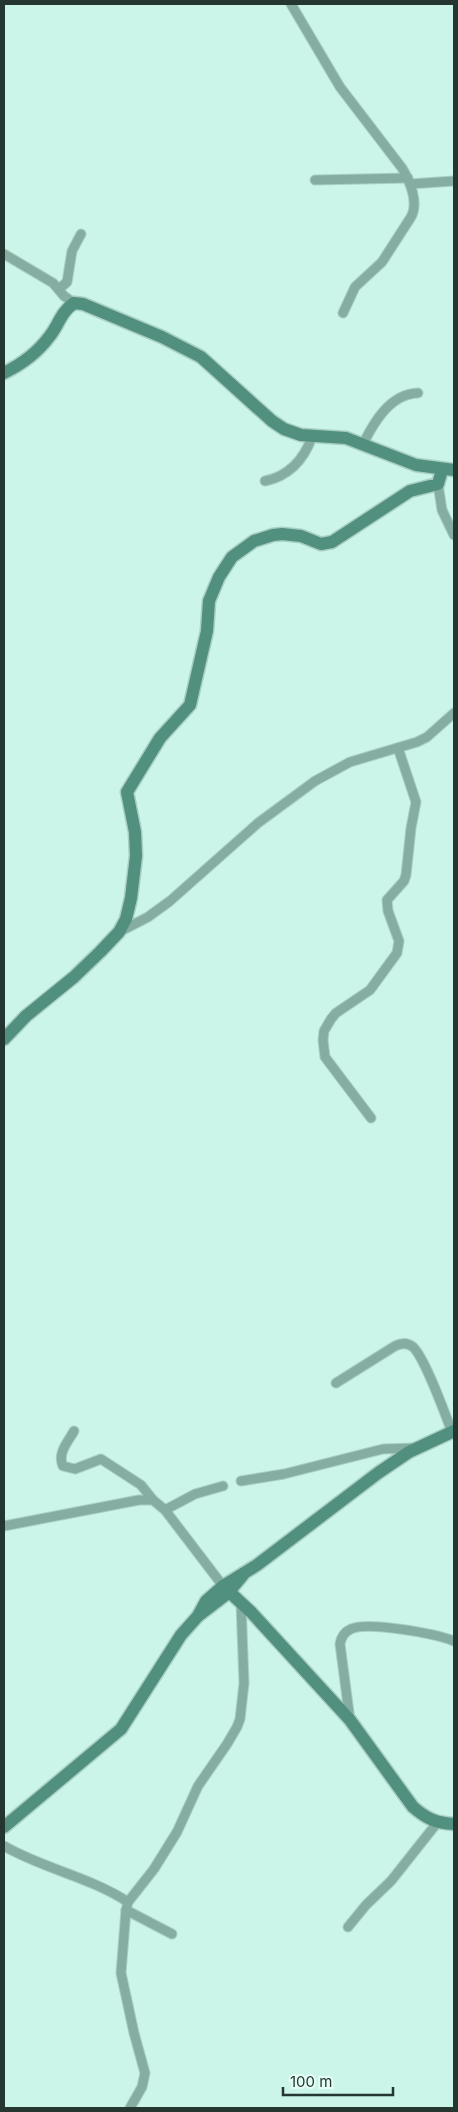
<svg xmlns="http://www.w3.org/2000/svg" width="458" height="2112" font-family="Inter,sans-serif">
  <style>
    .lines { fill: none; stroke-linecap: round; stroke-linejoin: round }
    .street-casing { stroke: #a9cfc3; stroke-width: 11 }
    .secondary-casing { stroke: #a9cfc3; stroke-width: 15 }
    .street { stroke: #86ada2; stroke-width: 9 }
    .secondary { stroke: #518f7f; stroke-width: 12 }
  </style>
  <rect width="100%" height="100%" fill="#caf5e8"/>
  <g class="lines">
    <defs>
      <g id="street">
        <path d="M291,4L340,87L402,168C410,181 419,203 411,217L382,262L355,287L343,313"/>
        <polyline points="315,180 408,178"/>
        <polyline points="410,184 454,181"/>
        <polyline points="4,254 53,283 64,296 74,303"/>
        <polyline points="59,289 67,282 72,251 81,234"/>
        <path d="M363,444C374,422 390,394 418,393"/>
        <path d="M265,481C289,476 304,459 312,437"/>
        <polyline points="438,484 442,510 454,535"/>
        <polyline points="119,932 148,917 170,901 258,823 315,781 350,762 417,742 427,737 454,713"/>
        <polyline points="371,1118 325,1057 323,1040 324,1031 331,1019 336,1013 370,990 397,953 399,941 388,911 387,900 404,881 406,875 411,828 416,802 398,748"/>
        <path d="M336,1383L395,1346C401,1343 407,1342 413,1347C425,1358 445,1414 452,1432"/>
        <path d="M74,1431C68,1442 57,1453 63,1466L75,1469L101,1459L141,1485L153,1500"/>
        <polyline points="241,1481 284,1474 383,1449 415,1448"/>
        <polyline points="165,1510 195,1494 223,1486"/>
        <polyline points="4,1526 139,1500 153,1500 165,1510 223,1586"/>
        <path d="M350,1720L340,1644C341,1638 344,1632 351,1629C368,1621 436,1634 454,1641"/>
        <path d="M4,1846C44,1869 90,1877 128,1902"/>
        <polyline points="126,1910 172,1934"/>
        <polyline points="348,1927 366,1905 391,1881 437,1823"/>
        <polyline points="130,2108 142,2087 145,2073 134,2033 121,1973 126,1910 128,1902 154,1869 177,1832 198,1786 227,1744 237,1727 240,1719 244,1683 241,1603"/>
      </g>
      <g id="secondary">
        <path d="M4,373C20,365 38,352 49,337C59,325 60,313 74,303L83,304L162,337L201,357L272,421L284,429L301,435L346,438L416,465L454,470"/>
        <polyline points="4,1039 26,1016 74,977 100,952 119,932 126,919 131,898 136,856 135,832 127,792 160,738 190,705 207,631 209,601 219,577 232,557 254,541 273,535 282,534 301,536 321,544 332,542 410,491 438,484 442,470"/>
        <path d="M223,1586L251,1612L350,1720L413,1807C427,1819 436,1823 454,1824"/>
        <polyline points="199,1614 206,1601 223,1586 257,1565 378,1473 409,1452 454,1431"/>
        <polyline points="4,1827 121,1729 181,1635 198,1616 228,1593 243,1575"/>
      </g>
    </defs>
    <!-- street casing -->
    <use href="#street" class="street-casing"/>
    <!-- secondary casing -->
    <use href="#secondary" class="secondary-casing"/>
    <!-- street -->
    <use href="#street" class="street"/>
    <!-- secondary -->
    <use href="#secondary" class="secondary"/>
  </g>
  <!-- border -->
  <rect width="458" height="2112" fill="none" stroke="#253631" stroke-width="10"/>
  <!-- scale -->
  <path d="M283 2087v8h110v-8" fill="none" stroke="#253631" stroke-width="2.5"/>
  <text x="290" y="2087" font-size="15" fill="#253631" stroke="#e4fef6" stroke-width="4" paint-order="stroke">100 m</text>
</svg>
